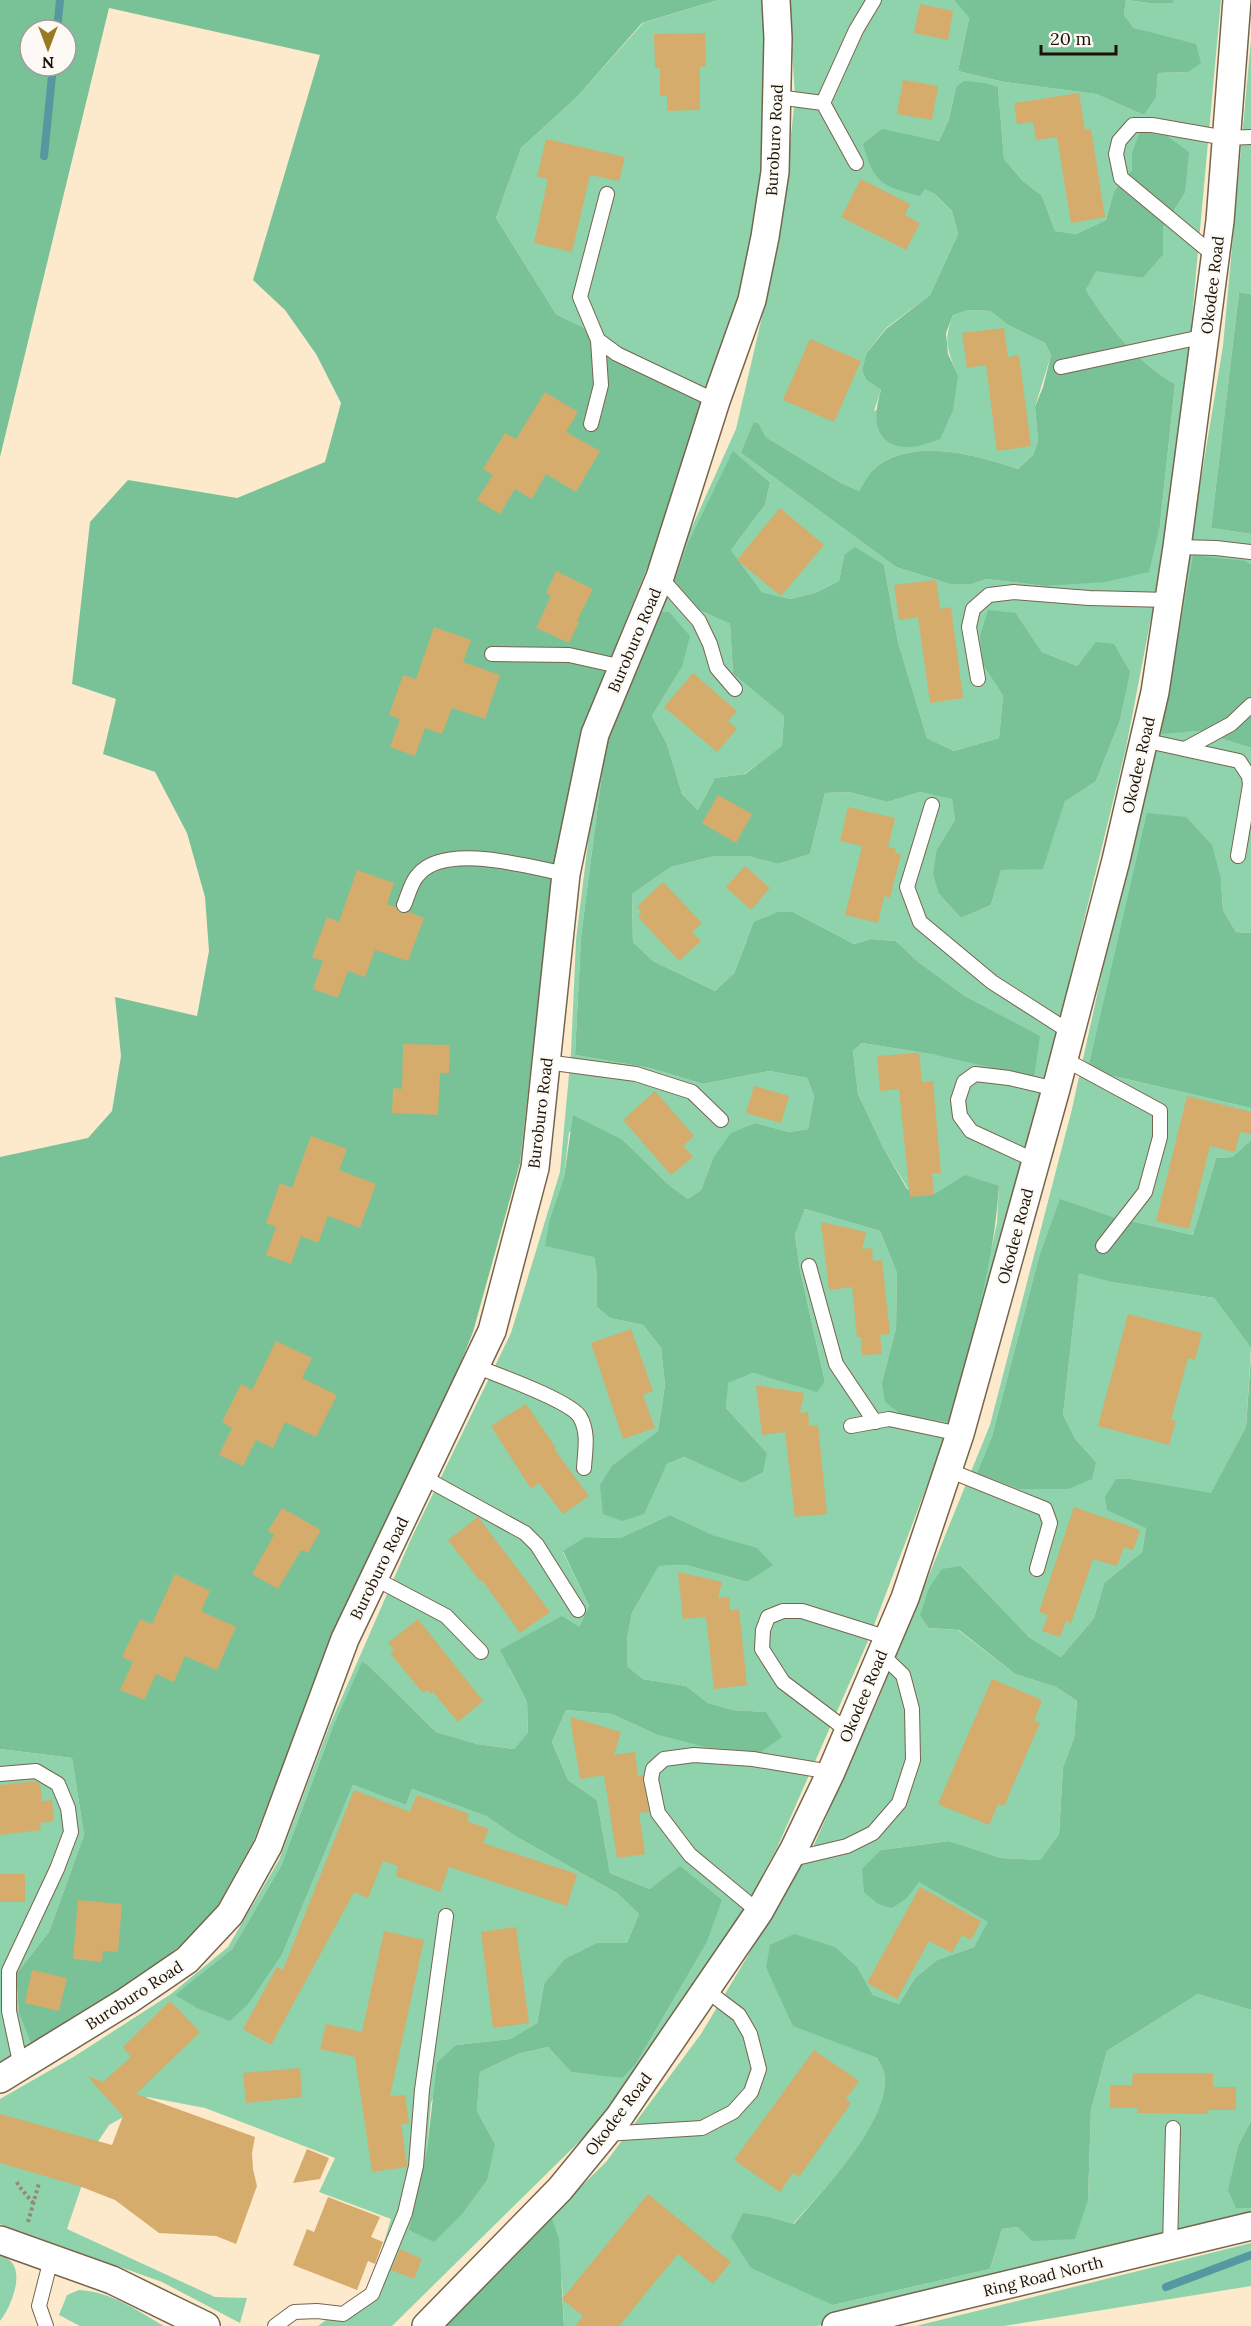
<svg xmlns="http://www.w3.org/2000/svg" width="1251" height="2326" font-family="Lora,serif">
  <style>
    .green { fill: #8ed3ab; fill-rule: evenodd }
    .forest { fill: #79c298; fill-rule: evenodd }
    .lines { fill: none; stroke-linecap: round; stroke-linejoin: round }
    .stream { stroke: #5598a0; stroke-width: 8 }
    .building { fill: #d5ac6b }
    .service-casing { stroke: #76654d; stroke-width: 16 }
    .minor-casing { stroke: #76654d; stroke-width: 30 }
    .path { stroke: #978975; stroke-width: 4; stroke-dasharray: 3 3; stroke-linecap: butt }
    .service { stroke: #fff; stroke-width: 14 }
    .minor { stroke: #fff; stroke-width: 27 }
    .labels { text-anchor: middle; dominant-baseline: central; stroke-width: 4.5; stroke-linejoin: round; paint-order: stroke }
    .street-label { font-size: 16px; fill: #1a1309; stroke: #fdf9f4 }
  </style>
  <rect width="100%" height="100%" fill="#fdeacd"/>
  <!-- green -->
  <g class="green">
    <polygon points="718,0 766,0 765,154 755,235 715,393 556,314 496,218 521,148 578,96 643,23"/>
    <path d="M789,0H954L969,18L958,71L1004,82L1096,94L1144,115L1156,98L1158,73L1188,72L1152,34L1134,28L1124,15L1126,0L1149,3H1173V0H1221L1188,361L1166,540L1126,748L1068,986L953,1417L868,1641L777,1848L734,1927L643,2073L588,2133L392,2326H318L370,2287L391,2219L319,2192L335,2158L205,2108L147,2097L129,2114L109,2125L95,2146L67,2229L215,2297L247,2298L240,2323L162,2282L0,2224V2099L75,2056L171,1994L228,1947L279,1860L329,1727L411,1539L511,1333L560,1172L571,1053L576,940L599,753L659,600L736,429L779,243L795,98ZM956,87H998L1004,159L1023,181L1042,196L1055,231L1076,234L1106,220L1114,191L1132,170V153L1185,193L1163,228V255L1143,278L1096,270L1086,290C1109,327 1137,362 1175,384L1160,525L1044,586L986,579L972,584H950L896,567L741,453L759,424L766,437L841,483L859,491C864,485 867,477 872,471C907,435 977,455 1018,469L1033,455L1038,441L1035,407L1051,355L1045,343L1008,325L990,311L968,310L953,315C943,341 947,350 958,375L874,411L881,390L866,380L862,370L866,354L886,328L930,295L958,234L952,211L935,194L925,188L918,137L939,141L949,119ZM770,483L765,505L731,550L762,592L790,599L815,593L839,581L844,555L884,565L898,642L927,738L954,751L999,738L1003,696L983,665L1016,613L1042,652L1077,666L1096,643L1119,723L1096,781L1065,800L1043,868L1001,870L991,905L961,918L939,894L937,849L955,820L952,798L920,792L887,802L849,792L825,793L810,854L778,864L750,856H715L671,867L632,894L633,942L653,961L715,991L734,973L746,942L793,912L854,944L871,939L896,941L917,961L965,996L1039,1036L936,1055L862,1043L853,1051L858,1094L883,1147L908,1189L933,1195L999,1186L997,1223L972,1335L882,1382L896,1328L897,1273L880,1231L805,1209L795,1235L800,1270L825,1382L817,1391L753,1373L727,1383L726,1408L767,1453L742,1483L686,1457L667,1464L656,1486L639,1446L658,1431L665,1385L661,1348L643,1325L610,1318L597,1307V1275L594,1257L550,1218L564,1177L569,1132L623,1140L669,1185L688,1199L701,1190L713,1158L756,1123L789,1132L808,1129L814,1096L807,1078L769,1071L703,1084L650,1068L575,1055L581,937L605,750L682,667L652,716L667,744L682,794L698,810L715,778L744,774L782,747L784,716L733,674L730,624L697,609ZM670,1515L772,1565L747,1582L686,1565L659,1566L632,1613L627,1639V1666L643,1679L686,1686L708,1703L733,1710L766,1712L655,1734L612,1714L566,1710L552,1742L568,1780L597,1800L610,1873L650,1889L706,1944L636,2064L622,2077L571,2072L548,2047L518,2054L480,2072L477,2111L495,2144L417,2193L427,2149L431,2103L456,2045L510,2039L537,2023L544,1984L597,1943H627L639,1914L617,1893L515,1836L486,1816L412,1789L406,1805L353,1785L282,1955L250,2002L176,1995L232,1949L281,1866L332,1729L368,1665L436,1732L477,1744L514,1749L528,1734L527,1702L509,1668L579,1627L589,1606L563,1552L585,1537L620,1538Z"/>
    <path d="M1251,39V294L1239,292L1211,528L1251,534V564L1246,561L1161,733L1198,731L1251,748V933L1236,932L1223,910L1221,879L1109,1075L1251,1108V1140L1232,1157L1216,1158L1193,1235L1113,1217L1060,1200L1040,1253L992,1436L977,1473L1096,1462L1076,1440L1063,1415L1079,1272L1111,1282L1214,1298L1251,1348L1246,1427L1211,1494L1131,1479H1116L1146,1528L1142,1552L1104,1583L1094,1618L1061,1657L1029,1637L961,1566L929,1628L958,1630L1015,1674L1056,1687L1077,1701L1074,1738L1063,1767L1059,1834L1040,1860L1001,1858L949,1841L881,1850L907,1898L919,1881L989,1922L974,1947L937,1960L915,1978L899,2004L873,1995L858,1968H766L777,1990L844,2045L877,2058C880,2064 886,2073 885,2080C885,2129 824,2189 793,2224L769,2217L833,2305L990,2269L1002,2229L1018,2227L1088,2200L1091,2110L1107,2051L1198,1994L1251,2010V2121L1239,2144L1236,2208H1251V2216L817,2326H564L562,2283L551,2216L606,2162L701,2034L814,1845L879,1698L990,1425L1072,1109L1173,649L1223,346Z"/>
    <polygon points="0,1749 72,1758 84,1835 49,1932 16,1974 19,2014 31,2044 0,2062"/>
    <polygon points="1251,2243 1251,2286 1004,2326 916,2326"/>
    <path d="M0,2256C30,2262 12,2306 0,2321Z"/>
    <path d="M79,2290C110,2291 138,2311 164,2326H80L59,2315L67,2295Z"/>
  </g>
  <!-- forest -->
  <g class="forest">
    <path d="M0,0H718L642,23L578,96L521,148L496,218L556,314L715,393L687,470L581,731L553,869L520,1163L473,1332L445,1402L407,1477L327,1652L253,1842L207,1925L121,1992L65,2027L31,2044L19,2014L16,1974L49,1932L84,1835L72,1758L0,1749V1157L88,1138L112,1111L121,1056L115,997L197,1016L209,951L205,897L187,833L155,772L103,754L116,699L72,684L90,522L128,480L237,498L325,462L341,403L316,354L285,310L253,280L320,55L109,8L0,457ZM30,30H66V66H30Z"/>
    <polygon points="954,0 1173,0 1173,3 1149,3 1126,0 1124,15 1134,28 1196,44 1201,63 1188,72 1158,73 1156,98 1144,115 1096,94 1004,82 958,71 969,18"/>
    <path d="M964,81L984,83L998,87L1004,159L1023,181L1042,196L1055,231L1076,234L1106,220L1114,191L1132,170V153L1140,132L1167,136L1189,152L1185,193L1163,228V255L1143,278L1096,271L1086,290C1109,327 1137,362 1175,384L1160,525L1149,572L1105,582L1044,586L986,579L972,584H950L896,567L741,453L754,422L759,424L766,437L841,483L859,491C863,485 867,477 872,471C908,435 977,455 1018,469L1033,455L1038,441L1035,407L1043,387L1051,355L1045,343L1008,325L990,311L968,310L953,315L946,333L948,354L958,375L953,410L940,439C930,442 917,448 907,447C872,445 873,416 881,390L866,380L862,370L866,354L886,329L930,295L958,234L952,211L935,194L925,189L920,196C881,186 874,183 863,144L882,129L939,141L949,119L956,87Z"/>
    <polygon points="1239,292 1251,294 1251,534 1211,528"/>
    <path d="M733,451L770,483L765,505L731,550L762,592L790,599L815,593L839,581L844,555L855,547L884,565L898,642L927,738L954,751L999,738L1003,696L983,665L980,636L988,610L1016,613L1042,652L1077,666L1096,642L1114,644L1130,672L1119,723L1096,781L1065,801L1043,869L1001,870L991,905L961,918L939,894L933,874L937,849L955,820L952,799L920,792L887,802L849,792L825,793L810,854L778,864L749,856H715L671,867L632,894L633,942L653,961L715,991L734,973L754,922L778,912H793L854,944L871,939L896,941L917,961L965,996L1040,1036L1034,1077L936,1055L862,1043L853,1051L858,1094L883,1147L907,1189L933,1195L965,1175L999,1186C994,1266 970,1345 948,1422L902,1415L885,1402L882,1382L896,1328L897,1273L880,1231L805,1209L795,1235L800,1270L825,1382L817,1392L753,1373L728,1383L726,1408L767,1453L763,1472L742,1483L685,1457L667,1464L644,1514L622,1521L603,1514L600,1485L612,1466L658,1431L665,1385L661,1348L643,1325L610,1318L597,1307V1275L594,1257L545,1246L550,1218L564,1177L573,1115L623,1140L669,1185L688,1199L701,1190L713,1158L731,1133L756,1123L789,1132L808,1129L814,1096L807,1078L769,1071L703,1084L650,1068L575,1055L581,937L605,750L659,612H669L690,636L682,667L652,716L667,744L682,794L698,810L715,778L745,774L782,746L784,716L733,674L730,624L697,609L673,586L688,543Z"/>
    <polygon points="1193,555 1246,561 1251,564 1251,748 1198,731 1161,734"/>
    <polygon points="1147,813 1186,817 1212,845 1221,879 1223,910 1236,932 1251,933 1251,1108 1109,1075 1089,1065"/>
    <polygon points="1251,1140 1251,1348 1214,1298 1111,1282 1079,1273 1063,1415 1076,1440 1096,1462 1092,1479 1068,1489 1019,1489 977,1473 992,1436 1040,1253 1060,1199 1113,1217 1193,1235 1216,1158 1232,1157"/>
    <path d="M1251,1355V2010L1198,1994L1107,2051L1091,2110L1088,2200L1075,2239L1032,2241L1018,2227L1002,2229L990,2269L833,2305L751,2268L731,2237L743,2213L769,2217L794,2224C824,2189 885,2127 885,2080C886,2073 880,2064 877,2058L793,2026L766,1968L770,1945L794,1934L835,1947L858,1968L873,1995L899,2004L915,1978L937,1960L974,1947L988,1922L919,1882L907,1898L892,1908L878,1904L864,1892L862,1869L881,1850L949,1841L1001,1858L1040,1860L1059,1834L1063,1767L1074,1738L1077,1701L1056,1687L1015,1674L959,1630L929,1628L920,1615L929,1588L942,1569L961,1566L1029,1637L1061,1657L1094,1618L1104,1583L1142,1552L1146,1528L1107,1510L1105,1497L1116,1479H1131L1211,1493L1246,1427Z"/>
    <polygon points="670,1515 712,1535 757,1548 773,1565 747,1582 686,1565 659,1566 632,1613 627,1639 627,1666 643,1679 686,1686 708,1703 733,1710 766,1712 782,1737 761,1752 705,1747 655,1734 612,1714 566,1710 552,1742 568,1780 597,1800 610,1873 650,1889 680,1866 722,1900 706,1944 636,2064 622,2078 571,2072 548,2047 518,2054 480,2072 477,2111 495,2144 487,2180 462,2214 434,2242 409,2230 427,2149 437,2063 456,2045 510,2039 537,2023 544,1984 565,1959 597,1943 627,1943 639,1914 617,1893 515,1836 486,1816 412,1789 406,1805 353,1785 282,1955 250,2002 230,2021 197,2008 175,1995 232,1949 281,1866 332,1729 362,1662 368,1665 436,1732 477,1744 514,1749 528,1733 527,1702 500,1650 562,1616 579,1627 589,1606 563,1551 585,1537 620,1538"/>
    <polygon points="1251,2121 1251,2208 1236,2208 1228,2190 1239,2144"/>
    <polygon points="551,2216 559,2239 564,2326 446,2326"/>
  </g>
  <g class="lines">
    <!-- stream -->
    <g class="stream">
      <polyline points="57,30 60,0"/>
      <polyline points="44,156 53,66"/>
      <polyline points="1166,2287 1251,2255"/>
    </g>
  </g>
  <!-- building -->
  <g class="building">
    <polygon points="920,4 953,11 948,40 914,33"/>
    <polygon points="705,33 706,66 700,67 700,110 667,111 667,96 660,96 660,68 655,68 654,34"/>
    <polygon points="903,80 938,86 932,120 897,114"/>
    <polygon points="1079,93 1085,130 1091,129 1105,217 1071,223 1057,137 1036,140 1033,122 1017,124 1014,103"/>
    <polygon points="546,139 625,157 619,181 590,175 572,252 534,243 548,179 537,177"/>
    <polygon points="861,179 910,204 905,215 920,223 906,250 841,217"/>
    <polygon points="1004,328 1008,357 1019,355 1031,446 997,451 986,365 967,368 962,333"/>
    <polygon points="810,339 861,361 834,422 783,400"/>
    <polygon points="545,392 578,412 566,432 600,451 576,492 546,474 532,499 515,489 500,514 477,500 493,475 483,469 505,433 516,439"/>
    <polygon points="780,508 824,545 781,596 737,560"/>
    <polygon points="556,571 593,589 577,621 579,622 569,643 536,628 551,596 546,593"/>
    <polygon points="936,580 940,609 951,607 963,698 930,703 918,617 899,620 894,585"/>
    <polygon points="434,627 471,640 463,662 500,675 485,719 452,708 442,734 425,728 415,756 390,747 400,719 389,715 403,675 416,679"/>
    <polygon points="693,673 737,711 728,721 737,729 717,752 664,707"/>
    <polygon points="718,795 752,814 736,843 702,823"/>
    <polygon points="848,807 895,818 888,847 896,849 895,853 901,854 890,898 884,896 878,923 845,915 862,846 840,841"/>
    <polygon points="745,866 770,888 751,910 726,887"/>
    <polygon points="357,870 394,883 387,904 395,907 401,913 409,912 424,918 408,961 375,950 365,977 348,971 338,998 313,989 323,961 312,957 327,917 339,922"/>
    <polygon points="663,882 702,923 692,932 701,941 679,961 638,917 642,912 637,907"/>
    <polygon points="403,1044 450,1045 449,1073 440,1073 438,1115 392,1113 393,1088 402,1089"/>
    <polygon points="919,1053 922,1082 933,1081 941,1173 932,1173 934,1195 910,1197 899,1089 880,1091 877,1056"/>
    <polygon points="754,1086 789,1096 781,1123 746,1113"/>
    <polygon points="655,1091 694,1136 683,1146 693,1157 671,1175 623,1120"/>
    <polygon points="1187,1096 1251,1112 1251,1134 1240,1132 1235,1152 1210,1146 1189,1229 1156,1221"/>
    <polygon points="311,1136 347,1149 339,1170 376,1184 360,1228 328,1216 318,1243 301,1236 291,1264 266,1255 276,1227 266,1223 280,1183 292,1188"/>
    <polygon points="821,1222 866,1232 862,1249 872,1248 873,1261 882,1260 890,1334 880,1335 882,1354 862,1355 861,1337 857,1337 852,1287 829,1290"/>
    <polygon points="1128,1314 1202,1333 1195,1360 1188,1358 1171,1420 1176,1421 1169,1445 1098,1426"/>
    <polygon points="631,1329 653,1391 643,1395 655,1428 623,1439 591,1343"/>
    <polygon points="276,1341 312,1358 302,1378 337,1395 316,1437 285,1422 273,1448 256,1440 243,1466 219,1455 232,1428 222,1422 241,1384 252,1390"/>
    <polygon points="756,1385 804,1393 800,1413 808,1412 809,1426 818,1425 827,1514 795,1517 785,1432 762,1435"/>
    <polygon points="526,1404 556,1448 554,1449 589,1496 563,1514 539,1483 531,1489 491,1426"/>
    <polygon points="1074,1507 1140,1530 1133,1550 1124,1547 1117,1566 1093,1559 1071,1623 1066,1621 1060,1637 1042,1631 1048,1615 1039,1612"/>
    <polygon points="282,1508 321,1530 308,1553 301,1550 278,1589 252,1574 274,1535 268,1531"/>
    <polygon points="478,1517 550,1612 520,1633 482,1580 480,1581 448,1540"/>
    <polygon points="678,1572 722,1582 718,1598 729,1597 730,1610 739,1609 747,1685 714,1689 706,1617 683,1619"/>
    <polygon points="175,1574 210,1591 201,1611 236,1627 217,1670 185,1656 174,1682 156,1674 144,1700 120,1690 133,1662 122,1657 140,1619 152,1624"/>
    <polygon points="418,1619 483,1701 458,1722 433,1692 431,1694 427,1690 423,1693 390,1653 394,1650 388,1643"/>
    <polygon points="992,1679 1042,1700 1034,1721 1040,1723 1004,1806 998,1804 989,1825 938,1804"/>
    <polygon points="570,1717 621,1732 614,1755 635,1752 638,1776 643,1775 649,1812 639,1813 645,1854 617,1858 604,1775 580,1779"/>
    <polygon points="36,1781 40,1784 42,1801 52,1800 54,1821 40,1823 41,1830 0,1835 0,1785"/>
    <polygon points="354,1790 410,1812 417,1795 469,1814 467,1821 489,1829 483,1843 577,1874 567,1906 449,1867 440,1892 396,1876 398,1866 383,1861 368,1898 354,1892 271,2045 243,2029 277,1967 283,1970"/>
    <rect x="0" y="1874" width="25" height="28"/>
    <polygon points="920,1887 981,1921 971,1940 962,1935 952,1953 929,1941 897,1999 867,1983"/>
    <polygon points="78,1900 122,1904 118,1952 103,1951 102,1962 73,1959"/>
    <polygon points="516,1927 529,2023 493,2028 481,1932"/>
    <polygon points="384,1931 424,1940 390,2096 405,2095 409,2123 401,2124 407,2165 406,2167 372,2172 355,2057 320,2049 326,2024 362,2032"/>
    <polygon points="32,1970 67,1978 59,2011 25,2003"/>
    <polygon points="170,2001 200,2032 136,2094 255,2137 252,2153 253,2169 257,2186 236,2244 216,2236 159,2233 115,2200 79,2186 0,2163 0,2114 112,2145 123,2116 87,2076 103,2082 131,2057 123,2047"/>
    <polygon points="814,2050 859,2081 846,2099 851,2103 799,2177 793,2173 780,2192 734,2160"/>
    <polygon points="300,2068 302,2097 246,2103 243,2073"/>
    <polygon points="1133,2073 1213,2073 1213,2087 1236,2087 1236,2110 1208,2110 1208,2114 1137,2113 1137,2108 1110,2108 1110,2085 1132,2085"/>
    <polygon points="307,2149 329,2158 320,2179 293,2183"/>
    <polygon points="648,2194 731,2262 713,2284 678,2254 619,2326 575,2326 583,2316 562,2299"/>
    <polygon points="328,2197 380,2217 371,2237 383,2242 375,2264 368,2261 357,2290 293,2265 307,2229 314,2232"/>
    <polygon points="400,2249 422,2259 414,2279 391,2270"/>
  </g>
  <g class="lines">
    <defs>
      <g id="service">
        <polyline points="777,97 823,103 856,163"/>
        <polyline points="823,103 856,30 874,0"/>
        <polyline points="607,194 580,297 598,340 617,354 716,401"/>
        <polyline points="1216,257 1121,178 1116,154 1119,141 1133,125 1152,125 1226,138 1251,137"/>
        <polyline points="1061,367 1206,336"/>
        <polyline points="591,424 601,385 598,340"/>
        <polyline points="1177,547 1216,548 1251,552"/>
        <polyline points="660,577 699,621 710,644 717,668 735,689"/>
        <polyline points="492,654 569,655 623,667"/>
        <polyline points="978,679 969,627 973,609 989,595 1014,592 1089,598 1169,600"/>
        <polyline points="1143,740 1239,761 1249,776 1250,785 1238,856"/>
        <polyline points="1185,749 1231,724 1251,705"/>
        <polyline points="932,805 907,887 920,922 992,982 1070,1032"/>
        <path d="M404,905C408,896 411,882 418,875C445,842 530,867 566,874"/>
        <polyline points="1064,1059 1160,1111 1160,1137 1145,1192 1103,1246"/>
        <polyline points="546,1062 636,1074 692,1092 721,1120"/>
        <polyline points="1036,1161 971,1131 960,1116 958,1100 964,1082 975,1074 1009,1078 1056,1089"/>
        <polyline points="809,1266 836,1364 875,1422"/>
        <path d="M475,1366C495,1374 571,1401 580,1417C589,1433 585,1450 584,1468"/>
        <polyline points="851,1426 889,1419 960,1434"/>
        <polyline points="948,1470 1045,1509 1050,1523 1037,1569"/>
        <polyline points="423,1477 525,1533 537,1545 578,1610"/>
        <polyline points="374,1578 446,1616 481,1652"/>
        <polyline points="848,1731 783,1682 762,1649 763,1630 768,1617 783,1611 802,1611 888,1638"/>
        <polyline points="0,1774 36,1771 58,1784 68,1808 71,1832 57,1869 9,1971 9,2011 21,2067"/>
        <polyline points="788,1860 847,1846 873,1833 899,1803 913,1760 912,1709 903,1675 881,1654"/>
        <polyline points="759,1912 690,1855 658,1813 651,1779 653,1769 664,1759 694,1755 753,1759 831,1772"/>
        <polyline points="605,2134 702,2128 733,2112 751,2092 759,2069 750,2034 739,2015 706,1990"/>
        <polyline points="1170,2246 1173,2128"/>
        <polyline points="46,2326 39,2306 51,2259"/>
        <polyline points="275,2326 294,2312 317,2311 343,2314 372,2294 405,2213 416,2166 422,2090 446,1916"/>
      </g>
      <g id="minor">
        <polyline points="0,2079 127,2001 187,1960 230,1914 268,1846 345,1639 492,1331 535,1168 566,874 595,734 660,577 716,401 752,300 765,237 775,172 778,38 776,0"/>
        <polyline points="0,2240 112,2280 206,2326"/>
        <polyline points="426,2326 560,2189 619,2117 759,1912 794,1849 831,1772 905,1598 960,1434 1056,1089 1116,860 1155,692 1177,547 1220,221 1237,0"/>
        <polyline points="836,2326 1251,2226"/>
      </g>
    </defs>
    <!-- service casing -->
    <use href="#service" class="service-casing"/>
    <!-- minor casing -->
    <use href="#minor" class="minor-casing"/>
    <!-- path -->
    <g class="path">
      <polyline points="17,2182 18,2185 33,2203"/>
      <polyline points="28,2222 39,2183"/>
    </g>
    <!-- service -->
    <use href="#service" class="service"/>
    <!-- minor -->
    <use href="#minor" class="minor"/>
  </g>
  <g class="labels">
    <!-- street labels -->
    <g class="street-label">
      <text transform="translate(774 140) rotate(-87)">Buroburo Road</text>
      <text transform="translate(1212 285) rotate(-83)">Okodee Road</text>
      <text transform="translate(634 640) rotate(-67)">Buroburo Road</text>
      <text transform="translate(1138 765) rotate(-77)">Okodee Road</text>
      <text transform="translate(540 1113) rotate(-83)">Buroburo Road</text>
      <text transform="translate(1015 1236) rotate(-75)">Okodee Road</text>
      <text transform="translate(379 1568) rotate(-64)">Buroburo Road</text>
      <text transform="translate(863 1696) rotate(-67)">Okodee Road</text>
      <text transform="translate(134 1995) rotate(-33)">Buroburo Road</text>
      <text transform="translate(618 2114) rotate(-53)">Okodee Road</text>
      <text transform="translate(1043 2276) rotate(-14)">Ring Road North</text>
    </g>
  </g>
  <!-- north arrow -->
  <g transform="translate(48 48) rotate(180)"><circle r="28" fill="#fdf9f4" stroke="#a29d96" stroke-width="1.5"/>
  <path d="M0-4.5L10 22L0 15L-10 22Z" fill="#977a22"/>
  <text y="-9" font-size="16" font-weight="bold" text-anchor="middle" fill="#1a1309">N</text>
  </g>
  <!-- scale -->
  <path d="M1041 45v9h75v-9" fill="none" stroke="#1a1309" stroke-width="3"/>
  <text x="1050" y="45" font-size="18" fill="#1a1309" stroke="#fdf9f4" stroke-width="4.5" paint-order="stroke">20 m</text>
</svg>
